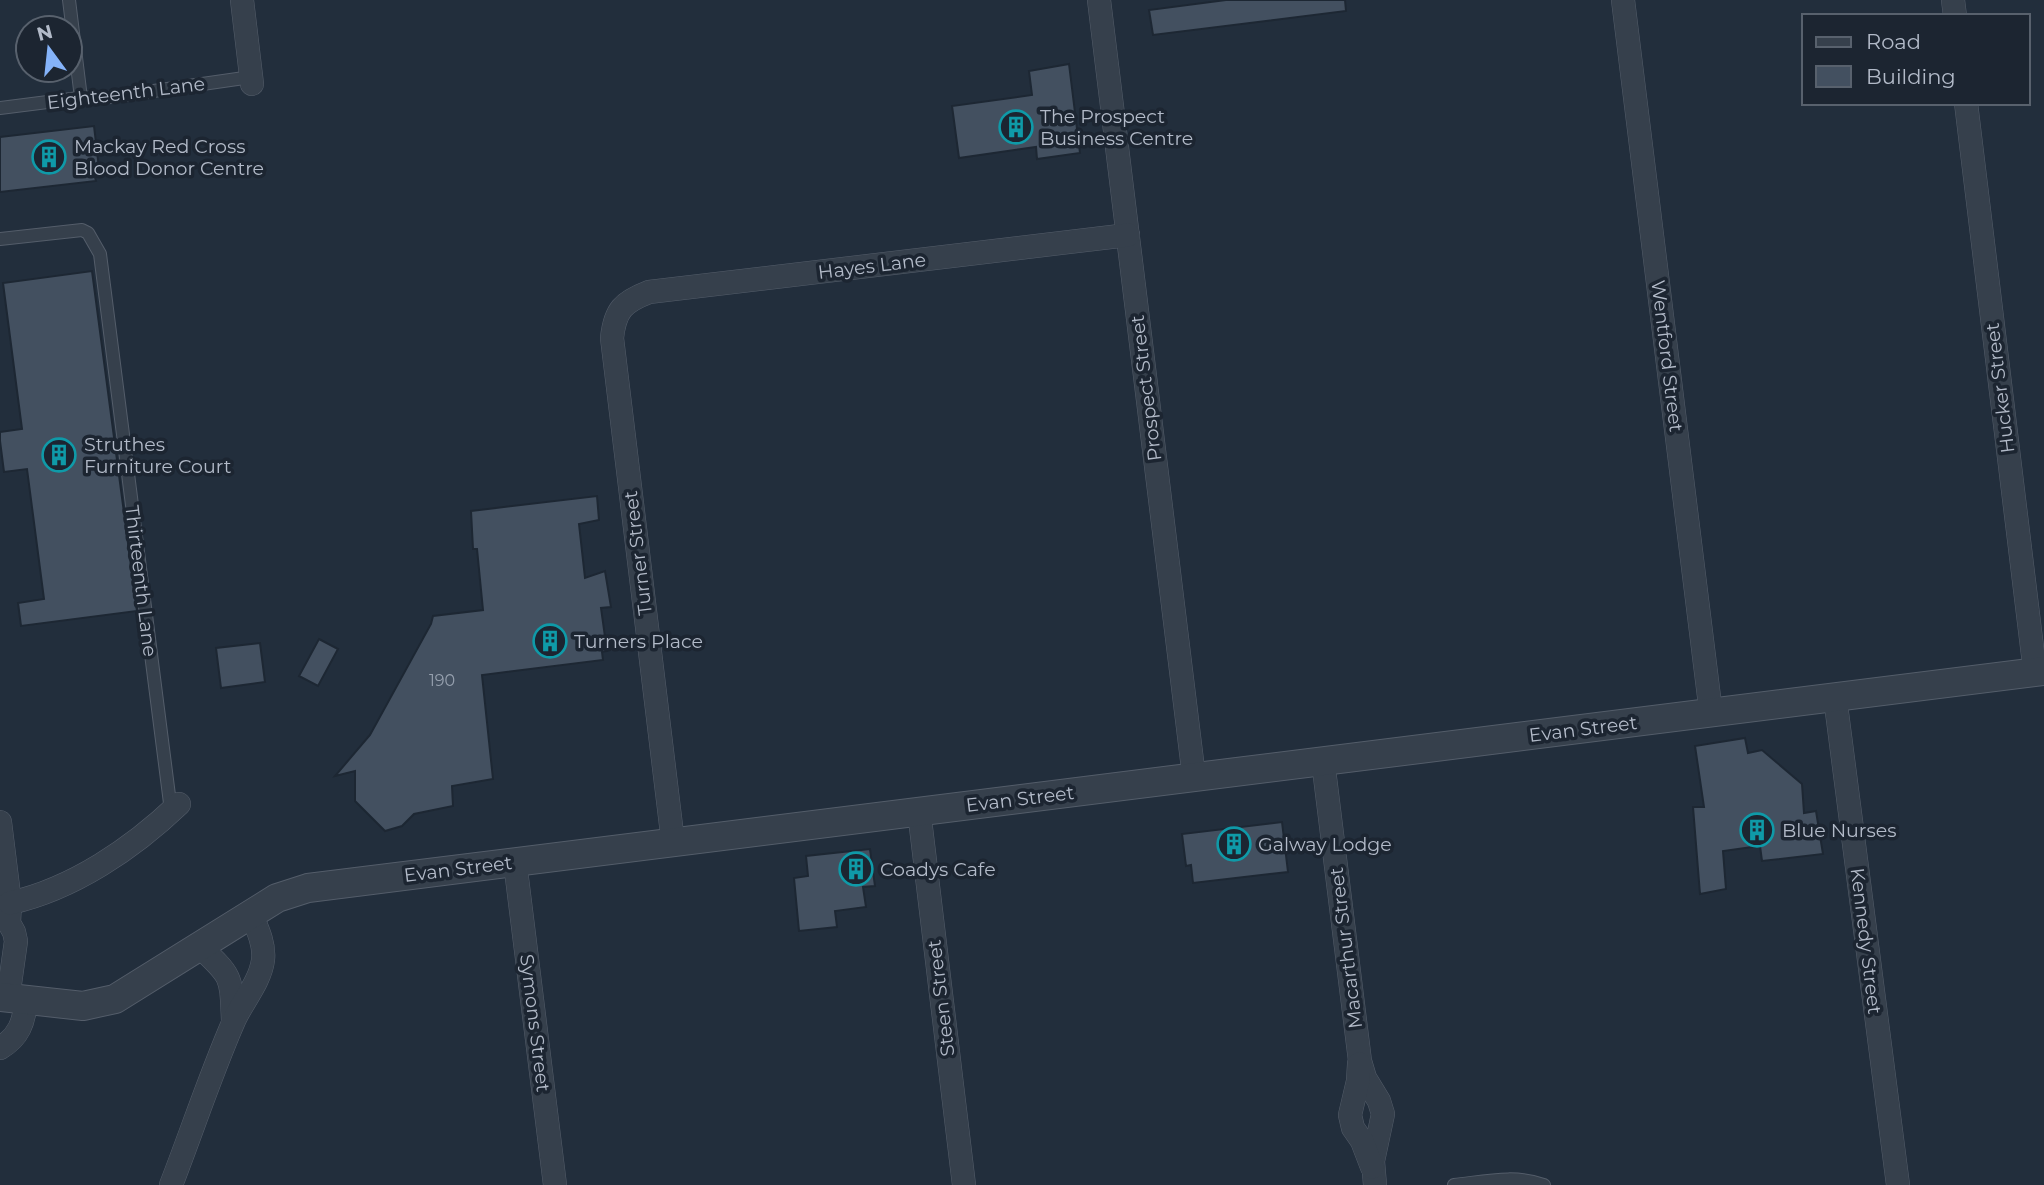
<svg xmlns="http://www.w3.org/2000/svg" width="2044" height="1185" font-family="Montserrat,sans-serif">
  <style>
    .building { fill: #435060; stroke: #1d2733; stroke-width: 2 }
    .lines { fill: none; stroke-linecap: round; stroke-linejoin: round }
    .service-casing { stroke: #545d6a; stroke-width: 14 }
    .minor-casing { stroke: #545d6a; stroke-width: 24 }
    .tertiary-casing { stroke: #545d6a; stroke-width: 30 }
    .service { stroke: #36404c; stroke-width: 12 }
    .minor { stroke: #36404c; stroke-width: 23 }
    .tertiary { stroke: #36404c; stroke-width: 28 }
    .labels { text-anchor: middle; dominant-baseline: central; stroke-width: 7; stroke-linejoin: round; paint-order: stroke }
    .number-label { font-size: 16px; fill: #96a0ae }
    .street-label { font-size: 19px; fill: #b2bac8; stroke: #1c2531 }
    .poi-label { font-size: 19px; fill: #b2bac8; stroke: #1c2531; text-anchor: start }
  </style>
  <rect width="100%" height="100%" fill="#222e3c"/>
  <!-- building -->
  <g class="building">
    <polygon points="1226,0 1345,0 1346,11 1153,35 1149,10"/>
    <polygon points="1069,64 1080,153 1037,159 1036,147 959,158 952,106 1032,95 1029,71"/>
    <polygon points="94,126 100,177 95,177 96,181 0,192 0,137"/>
    <polygon points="92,271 137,611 21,626 18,603 44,599 27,469 4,472 0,441 0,432 22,429 3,283"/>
    <polygon points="597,496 599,520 579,524 585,578 605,571 611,607 601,608 607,651 602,652 603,660 482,675 493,779 452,786 453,806 414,814 402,826 385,831 355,801 355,771 335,776 370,735 431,624 433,616 483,610 477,549 473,549 471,511"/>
    <polygon points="319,639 338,649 318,686 299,676"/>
    <polygon points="260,643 265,682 221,688 216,648"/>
    <polygon points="1745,738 1748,753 1762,750 1802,784 1804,813 1816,811 1823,854 1762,861 1760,846 1723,851 1726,889 1700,894 1693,807 1704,807 1695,746"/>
    <polygon points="1282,822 1288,872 1193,883 1191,865 1186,866 1182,834"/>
    <polygon points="870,849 875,886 863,887 866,907 835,911 837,927 799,931 794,878 808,876 806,856"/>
  </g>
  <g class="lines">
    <defs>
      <g id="service">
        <polyline points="69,0 81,98"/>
        <polyline points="0,108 79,98 112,97 251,77"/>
        <polyline points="0,239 82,230 88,233 100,254 171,811"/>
        <path d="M1454,1185C1483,1182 1515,1174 1544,1185"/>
      </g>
      <g id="minor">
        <polyline points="242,0 252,84"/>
        <polyline points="1099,0 1194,777"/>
        <polyline points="1623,0 1711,713"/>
        <polyline points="1953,0 1955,16"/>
        <polyline points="1966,103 2035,672"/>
        <polyline points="1835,697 1898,1185"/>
        <polyline points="1323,761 1360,1061 1365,1078 1379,1101 1383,1114 1373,1161 1375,1185"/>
        <polyline points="919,811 964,1185"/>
        <polyline points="0,822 10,903 9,923 14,932 16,941 8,998"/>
        <path d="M673,842L612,338C615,310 623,302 649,292L1128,235"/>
        <polyline points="515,862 555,1185"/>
        <path d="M10,903C73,889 133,848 179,804"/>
        <path d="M200,947C233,977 231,977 233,1021"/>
        <path d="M0,1048C19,1037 24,1022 26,1001"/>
        <polyline points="1359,1064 1358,1081 1350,1115 1353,1128 1362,1141 1372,1167"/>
        <path d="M171,1185C192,1131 210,1076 233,1023C241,1003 260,983 263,960C265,944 257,928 251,914"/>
      </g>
      <polyline id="tertiary" points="0,997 83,1006 115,999 277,898 308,888 2044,671"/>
    </defs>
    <!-- service casing -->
    <use href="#service" class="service-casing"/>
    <!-- minor casing -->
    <use href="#minor" class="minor-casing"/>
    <!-- tertiary casing -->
    <use href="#tertiary" class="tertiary-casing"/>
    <!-- service -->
    <use href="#service" class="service"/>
    <!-- minor -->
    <use href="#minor" class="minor"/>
    <!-- tertiary -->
    <use href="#tertiary" class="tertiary"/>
  </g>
  <!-- icons -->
  <defs>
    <symbol id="building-ring" viewBox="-11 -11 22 22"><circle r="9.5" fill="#1c2531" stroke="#0f9aa8" stroke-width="1.5"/><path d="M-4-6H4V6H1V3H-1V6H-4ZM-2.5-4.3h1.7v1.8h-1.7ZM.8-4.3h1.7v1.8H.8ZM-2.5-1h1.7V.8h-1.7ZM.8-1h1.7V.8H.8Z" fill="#0f9aa8"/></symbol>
  </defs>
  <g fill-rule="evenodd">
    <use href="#building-ring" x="997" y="108" width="38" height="38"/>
    <use href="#building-ring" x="30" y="138" width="38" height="38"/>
    <use href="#building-ring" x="40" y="436" width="38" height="38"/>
    <use href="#building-ring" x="531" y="622" width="38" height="38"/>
    <use href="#building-ring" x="1738" y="811" width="38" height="38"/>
    <use href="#building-ring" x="1215" y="825" width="38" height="38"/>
    <use href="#building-ring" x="837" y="850" width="38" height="38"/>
  </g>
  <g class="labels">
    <!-- number labels -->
    <g class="number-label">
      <text x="442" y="680">190</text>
    </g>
    <!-- street labels -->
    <g class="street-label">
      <text transform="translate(126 93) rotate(-7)">Eighteenth Lane</text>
      <text transform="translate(872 266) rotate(-7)">Hayes Lane</text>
      <text transform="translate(1667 356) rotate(83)">Wentford Street</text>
      <text transform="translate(1146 388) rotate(-97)">Prospect Street</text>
      <text transform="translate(2000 388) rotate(-97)">Hucker Street</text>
      <text transform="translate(638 553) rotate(-97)">Turner Street</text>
      <text transform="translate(141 581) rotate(83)">Thirteenth Lane</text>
      <text transform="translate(1583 729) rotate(-7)">Evan Street</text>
      <text transform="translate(1020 799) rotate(-7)">Evan Street</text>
      <text transform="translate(458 869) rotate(-7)">Evan Street</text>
      <text transform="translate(1866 941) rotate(83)">Kennedy Street</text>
      <text transform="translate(1346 948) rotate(-97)">Macarthur Street</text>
      <text transform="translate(941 998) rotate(-97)">Steen Street</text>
      <text transform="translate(535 1023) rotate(83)">Symons Street</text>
    </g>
    <!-- poi labels -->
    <g class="poi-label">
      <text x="1040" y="116">The Prospect<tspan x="1040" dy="22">Business Centre</tspan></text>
      <text x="74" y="146">Mackay Red Cross<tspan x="74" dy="22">Blood Donor Centre</tspan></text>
      <text x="84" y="444">Struthes<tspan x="84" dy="22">Furniture Court</tspan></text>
      <text x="574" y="641">Turners Place</text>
      <text x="1782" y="830">Blue Nurses</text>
      <text x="1258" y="844">Galway Lodge</text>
      <text x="880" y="869">Coadys Cafe</text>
    </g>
  </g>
  <!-- legend -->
  <rect x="1802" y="14" width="228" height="91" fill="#1c2531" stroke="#58616d" stroke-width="2"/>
  <rect x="1816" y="37" width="35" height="10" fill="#36404c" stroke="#58616d" stroke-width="2"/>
  <text x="1866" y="49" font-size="21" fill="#b2bac8">Road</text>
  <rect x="1816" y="66" width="35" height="21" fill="#435060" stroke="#58616d" stroke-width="2"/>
  <text x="1866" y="84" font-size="21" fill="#b2bac8">Building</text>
  <!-- north arrow -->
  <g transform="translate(49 49) rotate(345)"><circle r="33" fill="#1c2531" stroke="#58616d" stroke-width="2"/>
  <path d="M0-5L12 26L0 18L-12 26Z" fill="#85b3f9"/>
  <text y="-10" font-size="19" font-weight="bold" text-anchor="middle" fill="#b2bac8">N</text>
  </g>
</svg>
